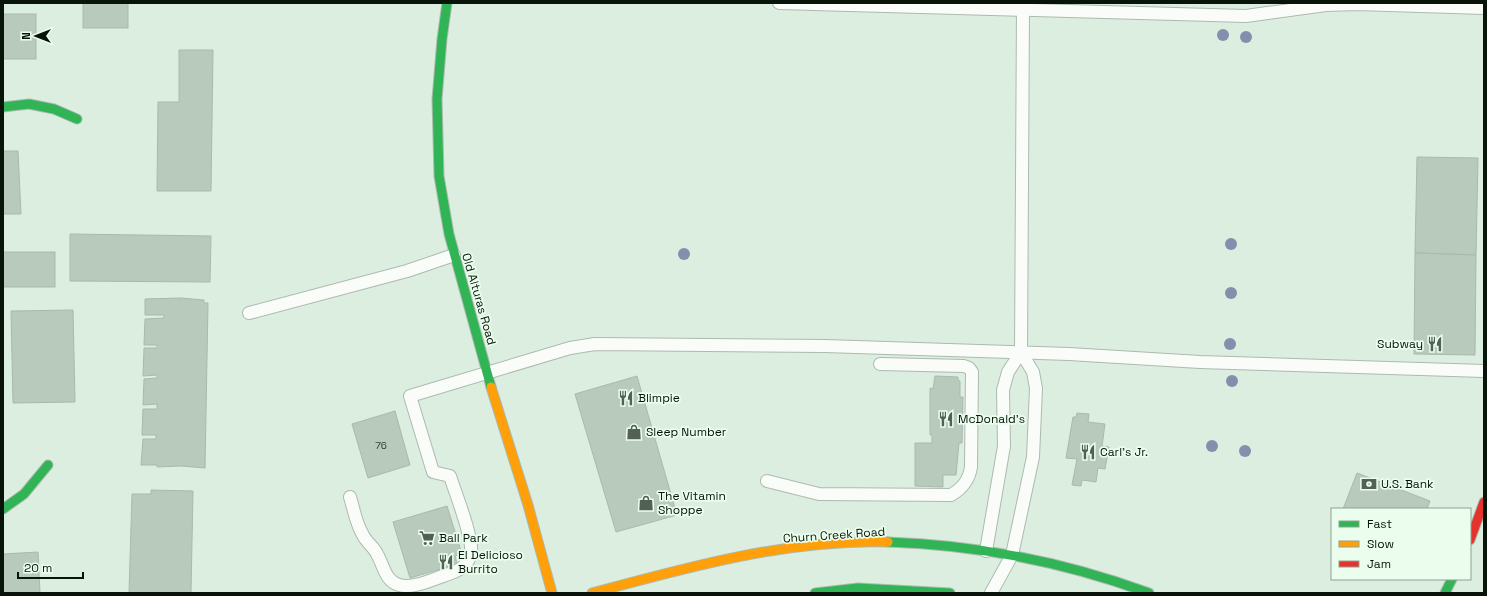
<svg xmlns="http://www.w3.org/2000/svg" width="1487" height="596" font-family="'Space Grotesk',sans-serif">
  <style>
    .building { fill: #b8cabb; stroke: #aab9ad }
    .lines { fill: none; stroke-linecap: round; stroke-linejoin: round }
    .lane-casing { stroke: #acbaaf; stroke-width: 14 }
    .fast-casing { stroke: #acbaaf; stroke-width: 11 }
    .slow-casing { stroke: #acbaaf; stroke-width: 11 }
    .jam-casing { stroke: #acbaaf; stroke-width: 11 }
    .lane { stroke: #fafcfa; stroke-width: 12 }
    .fast { stroke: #30b455; stroke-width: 9 }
    .slow { stroke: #ff9f0a; stroke-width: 9 }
    .jam { stroke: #e5322d; stroke-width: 9 }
    .tree { fill: #8290ae }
    .labels { text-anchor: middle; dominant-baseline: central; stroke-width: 3.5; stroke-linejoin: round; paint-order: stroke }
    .number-label { font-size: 10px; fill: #344136 }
    .street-label { font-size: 12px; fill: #08130a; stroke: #ebfeed }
    .poi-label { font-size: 12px; fill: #08130a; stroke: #ebfeed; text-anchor: start }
  </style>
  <rect width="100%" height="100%" fill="#dceedf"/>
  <!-- building -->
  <g class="building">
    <rect x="83" y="3" width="45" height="25"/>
    <rect x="3" y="14" width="33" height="45"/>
    <polygon points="179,50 213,50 211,191 157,191 158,102 179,102"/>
    <polygon points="3,151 18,151 21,214 3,214"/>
    <polygon points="1417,157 1478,158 1476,255 1415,253"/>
    <polygon points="70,234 211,236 210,282 70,281"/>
    <rect x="3" y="252" width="52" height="35"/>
    <polygon points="1415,253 1476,255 1475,355 1414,354"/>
    <polygon points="181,298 204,300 204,303 208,303 205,468 181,466 157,467 157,465 141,465 143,439 156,439 156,435 142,435 143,409 157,409 157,404 143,405 144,379 157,378 157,375 143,376 144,348 157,348 157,345 144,345 145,319 164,318 164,315 145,315 145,299"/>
    <polygon points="73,310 75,402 13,403 11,311"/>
    <polygon points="637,376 677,515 616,532 575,394"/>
    <polygon points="935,376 958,377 958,380 960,381 960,397 963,397 962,443 959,443 956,475 943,475 943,487 915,486 915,443 932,443 932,435 930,435 930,388 933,389"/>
    <polygon points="395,411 410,465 368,478 352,424"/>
    <polygon points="1077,413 1089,414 1088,422 1105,424 1102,446 1109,447 1105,469 1098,468 1096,482 1082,480 1081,486 1072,485 1077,459 1066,458 1073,417 1076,417"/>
    <polygon points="1357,473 1430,501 1427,509 1343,509"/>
    <polygon points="151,490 193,491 191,593 129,593 132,494 151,494"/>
    <polygon points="447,506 462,554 455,556 457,564 410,578 393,522"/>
    <polygon points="38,552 40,593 3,593 3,554"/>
  </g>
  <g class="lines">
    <defs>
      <g id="lane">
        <polyline points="779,3 1246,16 1326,5 1357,4 1484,8"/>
        <polyline points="249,313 407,271 454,255"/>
        <path d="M767,481L819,494L951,495C963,488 969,480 971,467L972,372L969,368L964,366L880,364"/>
        <path d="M350,497C354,510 356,524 363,535C366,542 374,547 377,554C384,566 385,581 399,585C412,589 431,580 443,576C456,572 469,567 471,552C473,537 455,492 450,476L433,472L410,396L570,348L595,344L825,346L1069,354L1200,362L1484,371"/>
        <polyline points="986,551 1004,446 1003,390 1008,372 1021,352"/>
        <polyline points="991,593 1012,555 1033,457 1036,388 1033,372 1021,352 1023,9"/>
      </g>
      <g id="fast">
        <polyline points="447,3 442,39 437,99 439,176 449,234 491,387"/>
        <polyline points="3,107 29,104 54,109 77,119"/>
        <polyline points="3,509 24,494 48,465"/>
        <path d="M888,542C978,545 1065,562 1149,593"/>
        <polyline points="815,593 858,588 950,593"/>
        <polyline points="1445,593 1452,579"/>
      </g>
      <g id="slow">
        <polyline points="491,387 528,505 552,593"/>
        <path d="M592,593C688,567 788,539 888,542"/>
      </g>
      <polyline id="jam" points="1470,540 1484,502"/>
    </defs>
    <!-- lane casing -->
    <use href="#lane" class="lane-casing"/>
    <!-- fast casing -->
    <use href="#fast" class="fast-casing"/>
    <!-- slow casing -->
    <use href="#slow" class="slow-casing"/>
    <!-- jam casing -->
    <use href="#jam" class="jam-casing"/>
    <!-- lane -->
    <use href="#lane" class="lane"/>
    <!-- fast -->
    <use href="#fast" class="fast"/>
    <!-- slow -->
    <use href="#slow" class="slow"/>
    <!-- jam -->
    <use href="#jam" class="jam"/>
  </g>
  <!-- trees -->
  <g class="tree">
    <circle cx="1223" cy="35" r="6"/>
    <circle cx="1246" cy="37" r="6"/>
    <circle cx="1231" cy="244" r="6"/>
    <circle cx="684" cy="254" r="6"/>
    <circle cx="1231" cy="293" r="6"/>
    <circle cx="1230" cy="344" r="6"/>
    <circle cx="1232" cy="381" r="6"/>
    <circle cx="1212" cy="446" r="6"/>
    <circle cx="1245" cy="451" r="6"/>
  </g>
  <!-- icons -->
  <defs>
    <symbol id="restaurant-bare" viewBox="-9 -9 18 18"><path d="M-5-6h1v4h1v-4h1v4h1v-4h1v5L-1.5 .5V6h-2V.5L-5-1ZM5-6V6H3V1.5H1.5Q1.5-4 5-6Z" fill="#526055" stroke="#ebfeed" stroke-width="2.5" paint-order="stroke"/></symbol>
    <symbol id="shop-bare" viewBox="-9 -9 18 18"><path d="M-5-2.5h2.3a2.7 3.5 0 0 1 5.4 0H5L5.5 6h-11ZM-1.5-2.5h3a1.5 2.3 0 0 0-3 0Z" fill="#526055" stroke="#ebfeed" stroke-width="2.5" paint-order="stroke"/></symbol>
    <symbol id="bank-bare" viewBox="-9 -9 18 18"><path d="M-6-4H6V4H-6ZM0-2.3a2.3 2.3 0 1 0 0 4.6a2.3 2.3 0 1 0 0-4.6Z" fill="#526055" stroke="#ebfeed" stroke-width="2.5" paint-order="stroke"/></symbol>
    <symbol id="supermarket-bare" viewBox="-9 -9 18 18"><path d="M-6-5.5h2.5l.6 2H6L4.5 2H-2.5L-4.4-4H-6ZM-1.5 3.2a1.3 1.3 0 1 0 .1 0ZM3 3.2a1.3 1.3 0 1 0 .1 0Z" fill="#526055" stroke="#ebfeed" stroke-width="2.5" paint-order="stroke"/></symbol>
  </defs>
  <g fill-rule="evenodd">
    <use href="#restaurant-bare" x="1424" y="333" width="22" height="22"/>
    <use href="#restaurant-bare" x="615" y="387" width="22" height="22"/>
    <use href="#restaurant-bare" x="935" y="408" width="22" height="22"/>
    <use href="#shop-bare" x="623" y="421" width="22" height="22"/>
    <use href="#restaurant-bare" x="1077" y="441" width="22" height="22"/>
    <use href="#bank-bare" x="1358" y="473" width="22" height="22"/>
    <use href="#shop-bare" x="635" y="492" width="22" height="22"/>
    <use href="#supermarket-bare" x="416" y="527" width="22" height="22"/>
    <use href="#restaurant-bare" x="435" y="551" width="22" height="22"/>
  </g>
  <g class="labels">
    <!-- number labels -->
    <g class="number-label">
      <text x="381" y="445">76</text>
    </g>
    <!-- street labels -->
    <g class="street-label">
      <text transform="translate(479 299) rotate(74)">Old Alturas Road</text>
      <text transform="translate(834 535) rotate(-4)">Churn Creek Road</text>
    </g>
    <!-- poi labels -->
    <g class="poi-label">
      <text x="1423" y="344" text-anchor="end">Subway</text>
      <text x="638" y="398">Blimpie</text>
      <text x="958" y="419">McDonald's</text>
      <text x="646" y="432">Sleep Number</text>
      <text x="1100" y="452">Carl's Jr.</text>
      <text x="1381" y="484">U.S. Bank</text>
      <text x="658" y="496">The Vitamin<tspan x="658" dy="14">Shoppe</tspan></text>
      <text x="439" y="538">Ball Park</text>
      <text x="458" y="555">El Delicioso<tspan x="458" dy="14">Burrito</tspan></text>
    </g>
  </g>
  <!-- border -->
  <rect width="1487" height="596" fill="none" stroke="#08130a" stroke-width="8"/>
  <!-- legend -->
  <rect x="1331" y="508" width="140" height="72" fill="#ebfeed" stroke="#90a092"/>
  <rect x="1339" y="521" width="20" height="6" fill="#30b455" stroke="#90a092"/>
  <text x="1367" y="528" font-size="12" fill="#08130a">Fast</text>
  <rect x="1339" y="541" width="20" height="6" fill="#ff9f0a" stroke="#90a092"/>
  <text x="1367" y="548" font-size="12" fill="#08130a">Slow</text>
  <rect x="1339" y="561" width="20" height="6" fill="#e5322d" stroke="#90a092"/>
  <text x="1367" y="568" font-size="12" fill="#08130a">Jam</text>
  <!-- north arrow -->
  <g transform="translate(36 36) rotate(270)" stroke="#ebfeed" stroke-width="3" paint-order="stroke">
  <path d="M0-3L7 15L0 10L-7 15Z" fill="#08130a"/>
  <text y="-6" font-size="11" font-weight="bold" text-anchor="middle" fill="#08130a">N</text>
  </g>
  <!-- scale -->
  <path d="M18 572v6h65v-6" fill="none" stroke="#08130a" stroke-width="2"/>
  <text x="24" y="572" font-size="12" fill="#08130a" stroke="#ebfeed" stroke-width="3" paint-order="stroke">20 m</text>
</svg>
